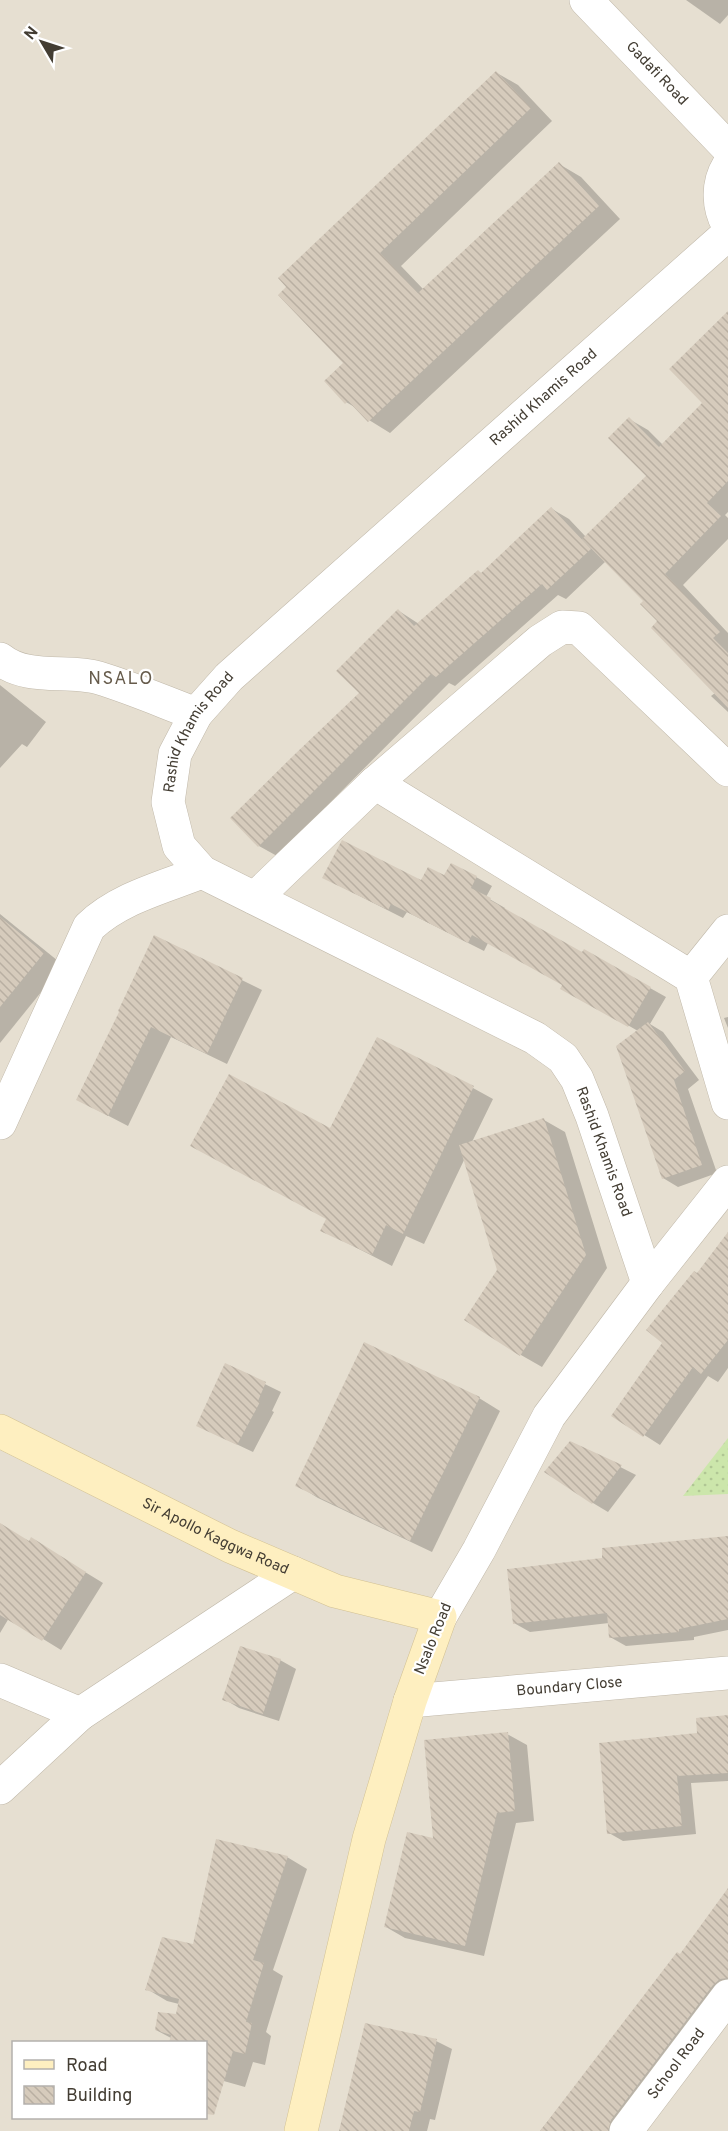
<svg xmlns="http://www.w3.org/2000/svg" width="728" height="2131" font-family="Overpass,sans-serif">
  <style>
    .residential { fill: #e6dfd1; fill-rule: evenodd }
    .grass { fill: url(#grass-dots) }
    .shadow { fill: #0003 }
    .building { fill: url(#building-back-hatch) }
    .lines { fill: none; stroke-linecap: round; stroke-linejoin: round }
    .minor-casing { stroke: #c0b8a9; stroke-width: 34 }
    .tertiary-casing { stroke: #c0b8a9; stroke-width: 34 }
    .secondary-casing { stroke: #d2c193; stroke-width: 34 }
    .minor { stroke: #fff; stroke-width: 33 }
    .tertiary { stroke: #fff; stroke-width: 33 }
    .secondary { stroke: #feefc0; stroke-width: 33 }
    .labels { text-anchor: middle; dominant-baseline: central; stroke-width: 4.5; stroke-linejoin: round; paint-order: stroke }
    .street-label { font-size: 15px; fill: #433d33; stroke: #fff }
    .quarter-label { font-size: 18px; letter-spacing: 1.5px; fill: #665b4b; stroke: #fff }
  </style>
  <defs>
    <pattern id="grass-dots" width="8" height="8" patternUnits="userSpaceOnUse" patternTransform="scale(1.5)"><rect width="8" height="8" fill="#cce6ab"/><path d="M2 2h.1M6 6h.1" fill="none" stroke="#b0c694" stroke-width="1.8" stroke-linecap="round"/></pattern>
    <pattern id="building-back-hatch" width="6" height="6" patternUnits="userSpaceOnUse" patternTransform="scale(1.5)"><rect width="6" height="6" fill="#d6cbbc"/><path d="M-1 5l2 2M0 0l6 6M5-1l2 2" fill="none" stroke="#b9afa2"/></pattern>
  </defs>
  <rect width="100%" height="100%" fill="#f2ede3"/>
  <!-- residential -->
  <path class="residential" d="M0,0H728V2131H0ZM14,2042H206V2118H14Z"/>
  <!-- grass -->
  <polygon class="grass" points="728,1438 728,1494 683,1496"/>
  <!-- shadow -->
  <g class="shadow">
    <polygon points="686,0 728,0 728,15 720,24"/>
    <polygon points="497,73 518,85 552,121 401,266 424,290 559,164 581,177 620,219 390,433 369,420 358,409 346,402 345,363 281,295"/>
    <polygon points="728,314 728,512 725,515 728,518 728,539 683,585 728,633 728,712 711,696 715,693 659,621 645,601 606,561 566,599 558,595 455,686 449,683 277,856 259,846 232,818 361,693 399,611 419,624 478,571 482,574 552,509 569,519 586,537 648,476 629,419 648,430 663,445 704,403"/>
    <polygon points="0,685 46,722 27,747 22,744 0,768"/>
    <polygon points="445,877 476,877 492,886 486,897 505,908 504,910 583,954 584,951 666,997 650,1024 663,1032 699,1080 688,1089 717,1173 678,1187 663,1178 638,1031 563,988 564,985 488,943 484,951 407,912 403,918 324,878 422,882"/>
    <polygon points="0,914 63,965 0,1043"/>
    <polygon points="154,937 262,990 227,1064 171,1037 128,1126 78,1100 121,1011"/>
    <polygon points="728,1017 728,1028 724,1018"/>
    <polygon points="473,1088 493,1099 472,1142 544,1120 565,1132 607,1268 542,1367 521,1355 499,1270 465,1158 424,1244 406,1236 392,1266 322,1230 327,1219 331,1130"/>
    <polygon points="728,1235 728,1368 718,1382 708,1376 660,1445 613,1415 664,1342 698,1275"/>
    <polygon points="226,1365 281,1392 272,1411 274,1412 253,1452 198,1426"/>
    <polygon points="479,1398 500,1411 432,1552 318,1498 297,1485"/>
    <polygon points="571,1442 636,1475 608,1512 593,1503"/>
    <polygon points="0,1525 29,1542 49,1550 103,1583 61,1650 9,1618 0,1633"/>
    <polygon points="728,1538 728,1630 694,1637 694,1640 626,1646 610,1637 609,1623 530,1632 514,1623 604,1559"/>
    <polygon points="280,1660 296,1669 279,1721 239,1708 224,1699"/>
    <polygon points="728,1717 728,1781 691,1783 696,1834 623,1841 609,1833 699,1734"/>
    <polygon points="507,1734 527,1745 534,1821 516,1823 484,1956 405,1938 386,1927 435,1840"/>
    <polygon points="287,1857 307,1869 273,1970 283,1976 266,2032 271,2036 265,2065 253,2062 245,2087 206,2076 206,2042 171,2038 156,2030 177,2016 179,2004 167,2001 147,1989"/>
    <polygon points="728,1891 728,1994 625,2131 540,2131 680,1955"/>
    <polygon points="436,2041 452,2049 435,2120 430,2119 427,2131 340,2131"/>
  </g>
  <!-- building -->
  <g class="building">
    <polygon points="496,71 531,108 380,253 418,293 559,162 599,206 368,422 348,401 345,404 324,381 343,363 278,295 286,287 278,278"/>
    <polygon points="728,311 728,481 707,503 721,516 665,574 720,632 713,638 728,653 728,708 651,628 657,621 640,604 643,601 582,539 646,476 608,438 629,417 659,447 702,403 669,369"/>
    <polygon points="551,507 591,549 547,590 542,584 436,677 431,674 258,847 230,818 294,755 359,693 336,671 398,609 414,626 478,570 481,573"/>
    <polygon points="342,840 421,880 428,867 444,875 451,863 477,876 471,888 491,898 490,900 582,952 584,949 651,987 628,1027 560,989 562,985 472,935 468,943 391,904 388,910 322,878"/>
    <polygon points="0,917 44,953 0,1007"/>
    <polygon points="154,935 243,978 207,1054 151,1027 108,1116 76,1100 119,1012 118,1011"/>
    <polygon points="648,1022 685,1071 674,1080 702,1165 662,1179 616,1046"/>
    <polygon points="377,1037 474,1086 403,1234 386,1225 372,1255 320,1231 326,1219 190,1146 229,1074 330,1128"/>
    <polygon points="544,1118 586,1255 520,1356 464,1320 497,1270 459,1145"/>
    <polygon points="728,1232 728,1340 701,1374 693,1367 643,1437 611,1416 662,1343 646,1330 694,1271 697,1273"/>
    <polygon points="364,1342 480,1397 410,1541 295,1486"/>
    <polygon points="225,1363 266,1382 258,1401 260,1402 237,1445 196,1426"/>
    <polygon points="570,1441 622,1465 592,1504 544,1472"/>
    <polygon points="0,1523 29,1541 31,1537 86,1572 42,1641 0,1615"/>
    <polygon points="728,1536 728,1619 679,1629 679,1632 609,1638 607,1613 513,1624 507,1569 602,1558 602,1548"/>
    <polygon points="240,1646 281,1659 263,1714 222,1700"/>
    <polygon points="728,1715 728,1773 677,1776 682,1826 607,1834 599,1743 697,1733 696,1718"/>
    <polygon points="508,1732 515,1811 497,1813 465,1946 384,1927 407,1832 433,1838 424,1740"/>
    <polygon points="216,1839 288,1856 253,1960 264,1963 246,2022 252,2023 245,2054 233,2051 214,2115 206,2114 206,2043 169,2043 171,2035 155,2030 158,2012 176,2014 179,1999 145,1990 162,1937 193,1944"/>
    <polygon points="728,1888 728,1978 720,1979 713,1985 611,2120 608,2131 540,2131 677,1952 680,1954"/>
    <polygon points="365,2023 437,2039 420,2112 414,2111 409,2131 339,2131"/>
  </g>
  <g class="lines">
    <defs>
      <g id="minor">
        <path d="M0,659C27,681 68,669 99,678C132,688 164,702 196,714"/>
        <polyline points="375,783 540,641 562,627 579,628 728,770"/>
        <polyline points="255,898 375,783 691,977 728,1103"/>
        <polyline points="691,977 728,931"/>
        <path d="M0,1123L89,927C119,898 164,887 202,872"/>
        <path id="s1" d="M648,1283L592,1116L577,1079L563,1058L535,1038L202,872L179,846L168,802L175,754L196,714L229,677L728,234"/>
        <polyline points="440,1617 479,1550 549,1416 648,1283 728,1182"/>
        <polyline points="0,1680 80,1714"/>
        <path id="s2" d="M410,1701L728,1673"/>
        <polyline points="0,1788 80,1714 293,1573"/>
        <path id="s3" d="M626,2131L728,1996"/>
      </g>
      <g id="tertiary">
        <path id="s4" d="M586,0L728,148"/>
        <path d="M728,166C717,184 718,207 728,225"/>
      </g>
      <g id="secondary">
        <path id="s5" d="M0,1431L230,1546L335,1591L440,1617L410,1701L369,1839L301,2131"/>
      </g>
    </defs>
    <!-- minor casing -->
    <use href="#minor" class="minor-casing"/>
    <!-- tertiary casing -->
    <use href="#tertiary" class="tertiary-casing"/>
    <!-- secondary casing -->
    <use href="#secondary" class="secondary-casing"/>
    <!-- minor -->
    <use href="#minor" class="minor"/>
    <!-- tertiary -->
    <use href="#tertiary" class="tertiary"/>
    <!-- secondary -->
    <use href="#secondary" class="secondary"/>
  </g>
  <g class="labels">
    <!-- street labels -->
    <g class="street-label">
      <text stroke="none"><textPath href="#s4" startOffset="102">Gadafi Road</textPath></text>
      <text stroke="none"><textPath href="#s1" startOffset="1292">Rashid Khamis Road</textPath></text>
      <text stroke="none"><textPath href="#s1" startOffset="806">Rashid Khamis Road</textPath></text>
      <text transform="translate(603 1152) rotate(70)">Rashid Khamis Road</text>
      <text stroke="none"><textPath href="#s5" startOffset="240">Sir Apollo Kaggwa Road</textPath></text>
      <text transform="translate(434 1639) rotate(-68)">Nsalo Road</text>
      <text stroke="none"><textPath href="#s2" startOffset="160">Boundary Close</textPath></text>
      <text stroke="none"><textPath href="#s3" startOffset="84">School Road</textPath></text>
    </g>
    <!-- quarter labels -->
    <g class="quarter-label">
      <text x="121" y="679">NSALO</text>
    </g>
  </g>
  <!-- legend -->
  <rect x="12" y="2041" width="195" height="78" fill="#ffffff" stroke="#b4b1ad" stroke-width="1.5"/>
  <rect x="24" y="2060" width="30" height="9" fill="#feefc0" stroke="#b4b1ad" stroke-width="1.5"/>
  <text x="66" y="2071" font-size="18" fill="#433d33">Road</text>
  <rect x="24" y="2086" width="30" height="18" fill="url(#building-back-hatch)" stroke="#b4b1ad" stroke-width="1.5"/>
  <text x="66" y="2101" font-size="18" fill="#433d33">Building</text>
  <!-- north arrow -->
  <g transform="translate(42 42) rotate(309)" stroke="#ffffff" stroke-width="4.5" paint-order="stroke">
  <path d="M0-4.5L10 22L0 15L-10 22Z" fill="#433d33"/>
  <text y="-9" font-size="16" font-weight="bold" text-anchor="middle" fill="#433d33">N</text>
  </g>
</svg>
